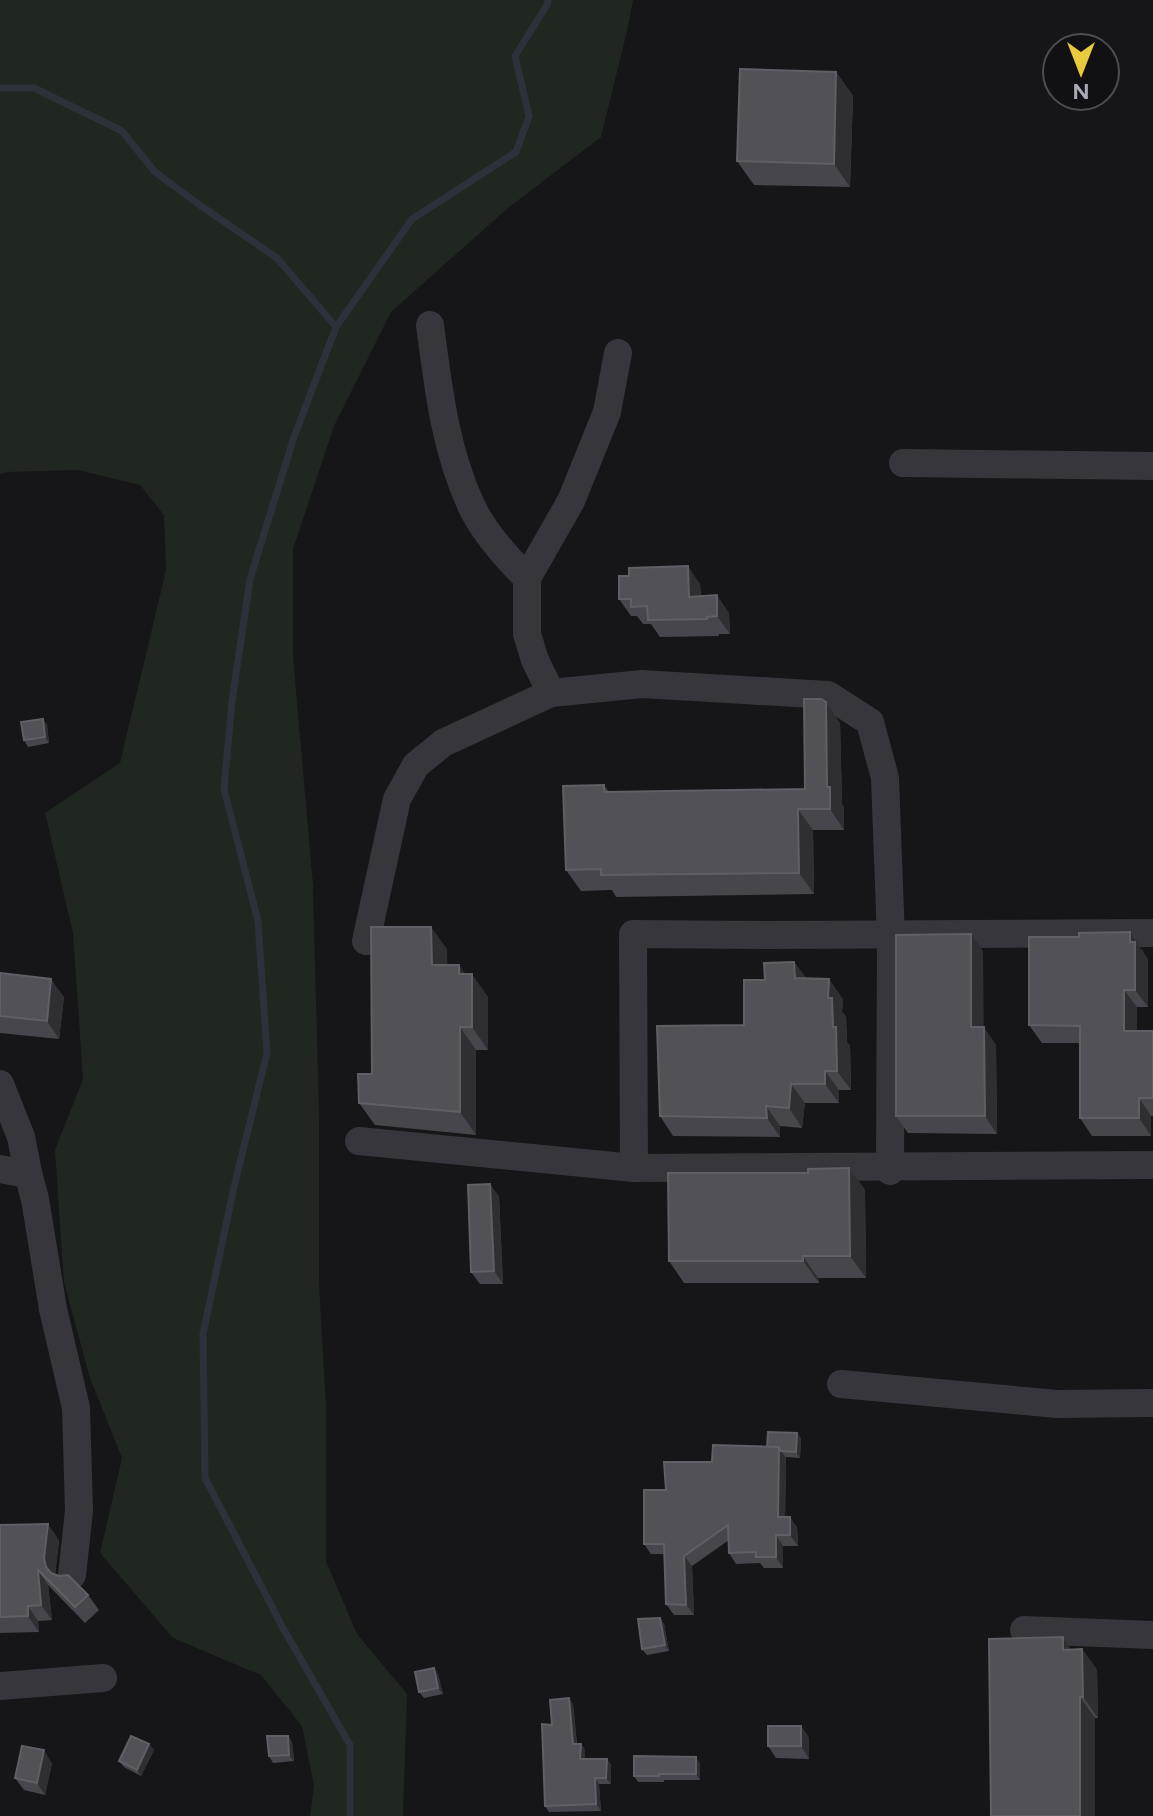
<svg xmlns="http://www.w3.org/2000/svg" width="1153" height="1816" font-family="Figtree,sans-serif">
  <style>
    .green { fill: #202721 }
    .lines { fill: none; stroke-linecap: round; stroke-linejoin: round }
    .stream { stroke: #2c323a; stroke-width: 7 }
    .minor { stroke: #36363c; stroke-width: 28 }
    .wall { fill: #47464c }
    .shaded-wall { fill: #2f2e32 }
    .building { fill: #525157; stroke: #5f5f66; stroke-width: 2 }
  </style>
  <rect width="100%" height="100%" fill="#161517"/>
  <!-- green -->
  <polygon class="green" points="0,0 633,0 627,31 601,137 508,208 391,312 334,426 293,549 293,656 313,885 319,1118 319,1284 326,1407 326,1561 357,1634 407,1694 403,1816 310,1816 314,1786 302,1726 261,1675 173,1638 100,1553 122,1458 89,1375 64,1282 55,1150 83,1079 73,933 45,813 120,763 166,570 164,515 140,485 77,470 8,472 0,474"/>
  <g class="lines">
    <!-- stream -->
    <g class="stream">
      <polyline points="0,88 34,88 122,131 155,172 201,206 277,258 336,327"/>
      <polyline points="350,1816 350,1745 283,1628 205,1478 203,1334 234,1187 267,1053 258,921 224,789 232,701 250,579 294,437 336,327 412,219 516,152 529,116 515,56 547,5 548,0"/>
    </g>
    <!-- minor -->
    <g class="minor">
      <path d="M430,325C438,386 445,449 471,505C483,531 506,557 527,578"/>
      <polyline points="903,463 1153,466"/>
      <polyline points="551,693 535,660 527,634 527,578 571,501 607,412 618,353"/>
      <polyline points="366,941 397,799 416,765 443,743 551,693 642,684 828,695 870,722 885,778 891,939 890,1171"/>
      <polyline points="0,1084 21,1137 29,1177"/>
      <polyline points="359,1141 634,1168 1153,1165"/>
      <polyline points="634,1168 633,934 771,935 1153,933"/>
      <polyline points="0,1169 21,1173 29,1177 35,1199 53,1309 76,1408 79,1511 72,1575"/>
      <polyline points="841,1384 1057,1404 1153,1403"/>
      <polyline points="1024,1630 1153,1635"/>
      <polyline points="0,1686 103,1678"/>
    </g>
  </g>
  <!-- wall -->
  <g class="wall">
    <polygon points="836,72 853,96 850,187 754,185 737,161"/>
    <polygon points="700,584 701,596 729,613 730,634 719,634 719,636 660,637 651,624 643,624 637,616 631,616 619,599"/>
    <polygon points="43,719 47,725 49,743 28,747 24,740"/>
    <polygon points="840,723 842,804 844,808 844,830 813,830 814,894 616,897 612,890 581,891 566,870 604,785 609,792 805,789"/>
    <polygon points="447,949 447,965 465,974 488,997 488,1050 476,1050 476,1135 375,1125 359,1103 372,1074"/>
    <polygon points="1143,950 1143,952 1148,960 1148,1007 1137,1007 1137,1031 1153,1031 1153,1116 1151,1116 1151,1136 1092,1136 1080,1118 1080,1043 1042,1043 1029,1025"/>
    <polygon points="983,951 983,1027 996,1045 997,1134 908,1133 896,1116"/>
    <polygon points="794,962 806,978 843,999 842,1012 846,1017 847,1042 850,1046 851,1090 839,1090 839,1103 805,1103 802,1128 780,1126 780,1137 673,1136 660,1116 744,1025 765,980"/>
    <polygon points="0,973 64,997 59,1039 0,1033"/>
    <polygon points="849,1168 865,1190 866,1278 818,1278 819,1283 684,1283 669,1261 808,1173"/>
    <polygon points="499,1196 503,1284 480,1284 471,1272"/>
    <polygon points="797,1433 801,1439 800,1458 786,1457 785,1517 797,1527 798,1546 783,1546 783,1568 764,1568 760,1563 736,1564 729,1553 729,1540 692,1566 694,1615 674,1615 666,1604 665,1554 651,1554 644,1544 712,1462 767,1447"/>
    <polygon points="0,1525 59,1540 55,1575 88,1595 99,1610 85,1623 48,1585 52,1620 38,1621 39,1632 0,1633"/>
    <polygon points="660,1618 664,1624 669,1651 647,1655 642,1649"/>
    <polygon points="1071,1649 1082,1649 1097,1670 1098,1718 1095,1718 1095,1816 991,1816"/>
    <polygon points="434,1668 438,1674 443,1694 424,1698 419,1692"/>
    <polygon points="573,1704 577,1744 581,1744 585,1750 585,1759 607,1759 611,1765 611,1784 599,1784 601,1811 549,1812 545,1806 552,1725"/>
    <polygon points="801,1726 809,1738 809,1759 776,1758 768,1746"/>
    <polygon points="288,1736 292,1742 294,1761 273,1763 269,1756"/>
    <polygon points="149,1744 154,1750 141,1776 124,1767 119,1761"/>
    <polygon points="52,1763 45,1795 24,1790 15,1778"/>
    <polygon points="700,1763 700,1780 664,1780 664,1782 638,1782 634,1776"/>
  </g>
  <!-- shaded-wall -->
  <g class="shaded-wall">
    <polygon points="836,72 853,96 850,187 834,164"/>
    <polygon points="688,566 700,584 701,614 689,597"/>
    <polygon points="717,595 729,613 730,634 717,616"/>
    <polygon points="826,702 840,723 842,804 844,808 844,830 830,809 827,787"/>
    <polygon points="43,719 47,725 49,743 45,737"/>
    <polygon points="798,809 813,830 814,894 799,873"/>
    <polygon points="431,927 447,949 448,988 432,965"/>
    <polygon points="1130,932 1148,960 1148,1007 1135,990 1130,942"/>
    <polygon points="971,934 983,951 984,1045 971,1027"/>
    <polygon points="794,962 808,981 795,978"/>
    <polygon points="459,965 472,984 472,974 488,997 488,1050 472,1027 459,974"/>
    <polygon points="51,979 64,997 59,1039 47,1021"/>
    <polygon points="829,979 843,999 842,1012 846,1017 847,1042 850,1046 851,1090 837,1071 828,998"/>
    <polygon points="1124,990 1137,1007 1137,1048 1124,1031"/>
    <polygon points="460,1027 476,1050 476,1135 460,1112"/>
    <polygon points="984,1027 996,1045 997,1134 985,1116"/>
    <polygon points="825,1071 839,1090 839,1103 825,1084"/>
    <polygon points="791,1084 805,1103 802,1128 789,1108"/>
    <polygon points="1139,1098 1151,1116 1151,1136 1139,1118"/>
    <polygon points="766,1106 780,1126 780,1137 767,1118"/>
    <polygon points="849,1168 865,1190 866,1278 850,1256"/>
    <polygon points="490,1184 499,1196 503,1284 494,1271"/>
    <polygon points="803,1256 818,1278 819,1283 803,1261"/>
    <polygon points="797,1433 801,1439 800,1458 796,1452"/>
    <polygon points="779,1447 786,1458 785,1527 778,1517"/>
    <polygon points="790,1517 797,1527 798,1546 790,1535"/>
    <polygon points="48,1524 59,1540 55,1573 57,1583 46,1567 44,1558"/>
    <polygon points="776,1535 783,1546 783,1568 776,1557"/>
    <polygon points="684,1556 692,1566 694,1615 686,1605"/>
    <polygon points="38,1570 48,1585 52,1620 41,1605"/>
    <polygon points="28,1606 38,1621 39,1632 28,1616"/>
    <polygon points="660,1618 664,1624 669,1651 665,1645"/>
    <polygon points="1063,1637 1077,1659 1063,1650"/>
    <polygon points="1082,1649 1097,1670 1098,1718 1083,1697"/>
    <polygon points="434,1668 438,1674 443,1694 438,1688"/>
    <polygon points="1080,1697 1095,1718 1095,1816 1080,1816"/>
    <polygon points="569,1698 573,1704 577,1750 573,1744"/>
    <polygon points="801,1726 809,1738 809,1759 801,1746"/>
    <polygon points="288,1736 292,1742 294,1761 289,1755"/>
    <polygon points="149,1744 154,1750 141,1776 137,1770"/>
    <polygon points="581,1744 585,1750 585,1765 580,1759"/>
    <polygon points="44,1750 52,1763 45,1795 37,1783"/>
    <polygon points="696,1757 700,1763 700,1780 696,1774"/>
    <polygon points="607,1759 611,1765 611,1784 606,1778"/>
    <polygon points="595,1778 599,1784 601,1811 596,1804"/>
  </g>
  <!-- building -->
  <g class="building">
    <polygon points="740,69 836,72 834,164 737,161"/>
    <polygon points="688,566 689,597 717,595 717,616 707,617 707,619 648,620 647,606 631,607 631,599 619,599 619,576 629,576 629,568"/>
    <polygon points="804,699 821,699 826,702 827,787 830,787 830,809 798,809 799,873 601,875 601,869 566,870 563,786 604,785 604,792 805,789"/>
    <polygon points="43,719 45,737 24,740 21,722"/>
    <polygon points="371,927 431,927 432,965 459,965 459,974 472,974 472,1027 460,1027 460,1112 359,1103 358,1074 372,1074"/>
    <polygon points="1130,932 1130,942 1135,942 1135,990 1124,990 1124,1031 1153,1031 1153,1098 1139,1098 1139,1118 1080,1118 1080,1026 1029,1025 1029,937 1079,937 1079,933"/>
    <polygon points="971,934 971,1027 984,1027 985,1116 896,1116 896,935"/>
    <polygon points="794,962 795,978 829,979 828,998 832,998 833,1027 836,1027 837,1071 825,1071 825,1084 791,1084 789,1108 766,1106 767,1118 660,1116 657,1026 744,1025 744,980 765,980 764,963"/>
    <polygon points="0,973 51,979 47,1021 0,1016"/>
    <polygon points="849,1168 850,1256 803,1256 803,1261 669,1261 668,1173 808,1173 808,1169"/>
    <polygon points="490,1184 494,1271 471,1272 468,1185"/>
    <polygon points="768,1432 797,1433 796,1452 781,1451 779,1447 767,1447"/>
    <polygon points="713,1445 779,1447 778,1517 790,1517 790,1535 776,1535 776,1557 756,1557 756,1552 729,1553 728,1525 684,1556 686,1605 666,1604 664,1544 644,1544 644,1490 666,1490 664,1462 712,1462"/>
    <polygon points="48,1524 44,1558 46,1567 51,1573 59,1576 68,1575 88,1595 75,1607 38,1570 41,1605 28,1606 28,1616 0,1617 0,1525"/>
    <polygon points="660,1618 665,1645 642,1649 638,1619"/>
    <polygon points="1063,1637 1063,1650 1082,1649 1083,1697 1080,1697 1080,1816 991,1816 989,1639"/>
    <polygon points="434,1668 438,1688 419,1692 415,1672"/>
    <polygon points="569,1698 573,1744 581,1744 580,1759 607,1759 606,1778 595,1778 596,1804 545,1806 542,1724 552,1725 550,1700"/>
    <rect x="768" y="1726" width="33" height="20"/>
    <polygon points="131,1736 149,1744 137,1770 119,1761"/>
    <polygon points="267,1736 288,1736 289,1755 269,1756"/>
    <polygon points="22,1746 44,1750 37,1783 15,1778"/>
    <polygon points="634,1756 696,1757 696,1774 659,1774 659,1776 634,1776"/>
  </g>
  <!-- north arrow -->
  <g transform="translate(1081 72) rotate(180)"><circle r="38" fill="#111012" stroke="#4d4e54" stroke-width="2"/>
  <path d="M0-6L14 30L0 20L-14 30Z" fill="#e8ca3c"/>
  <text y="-12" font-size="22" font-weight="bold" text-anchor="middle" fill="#a8aab6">N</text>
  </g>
</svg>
